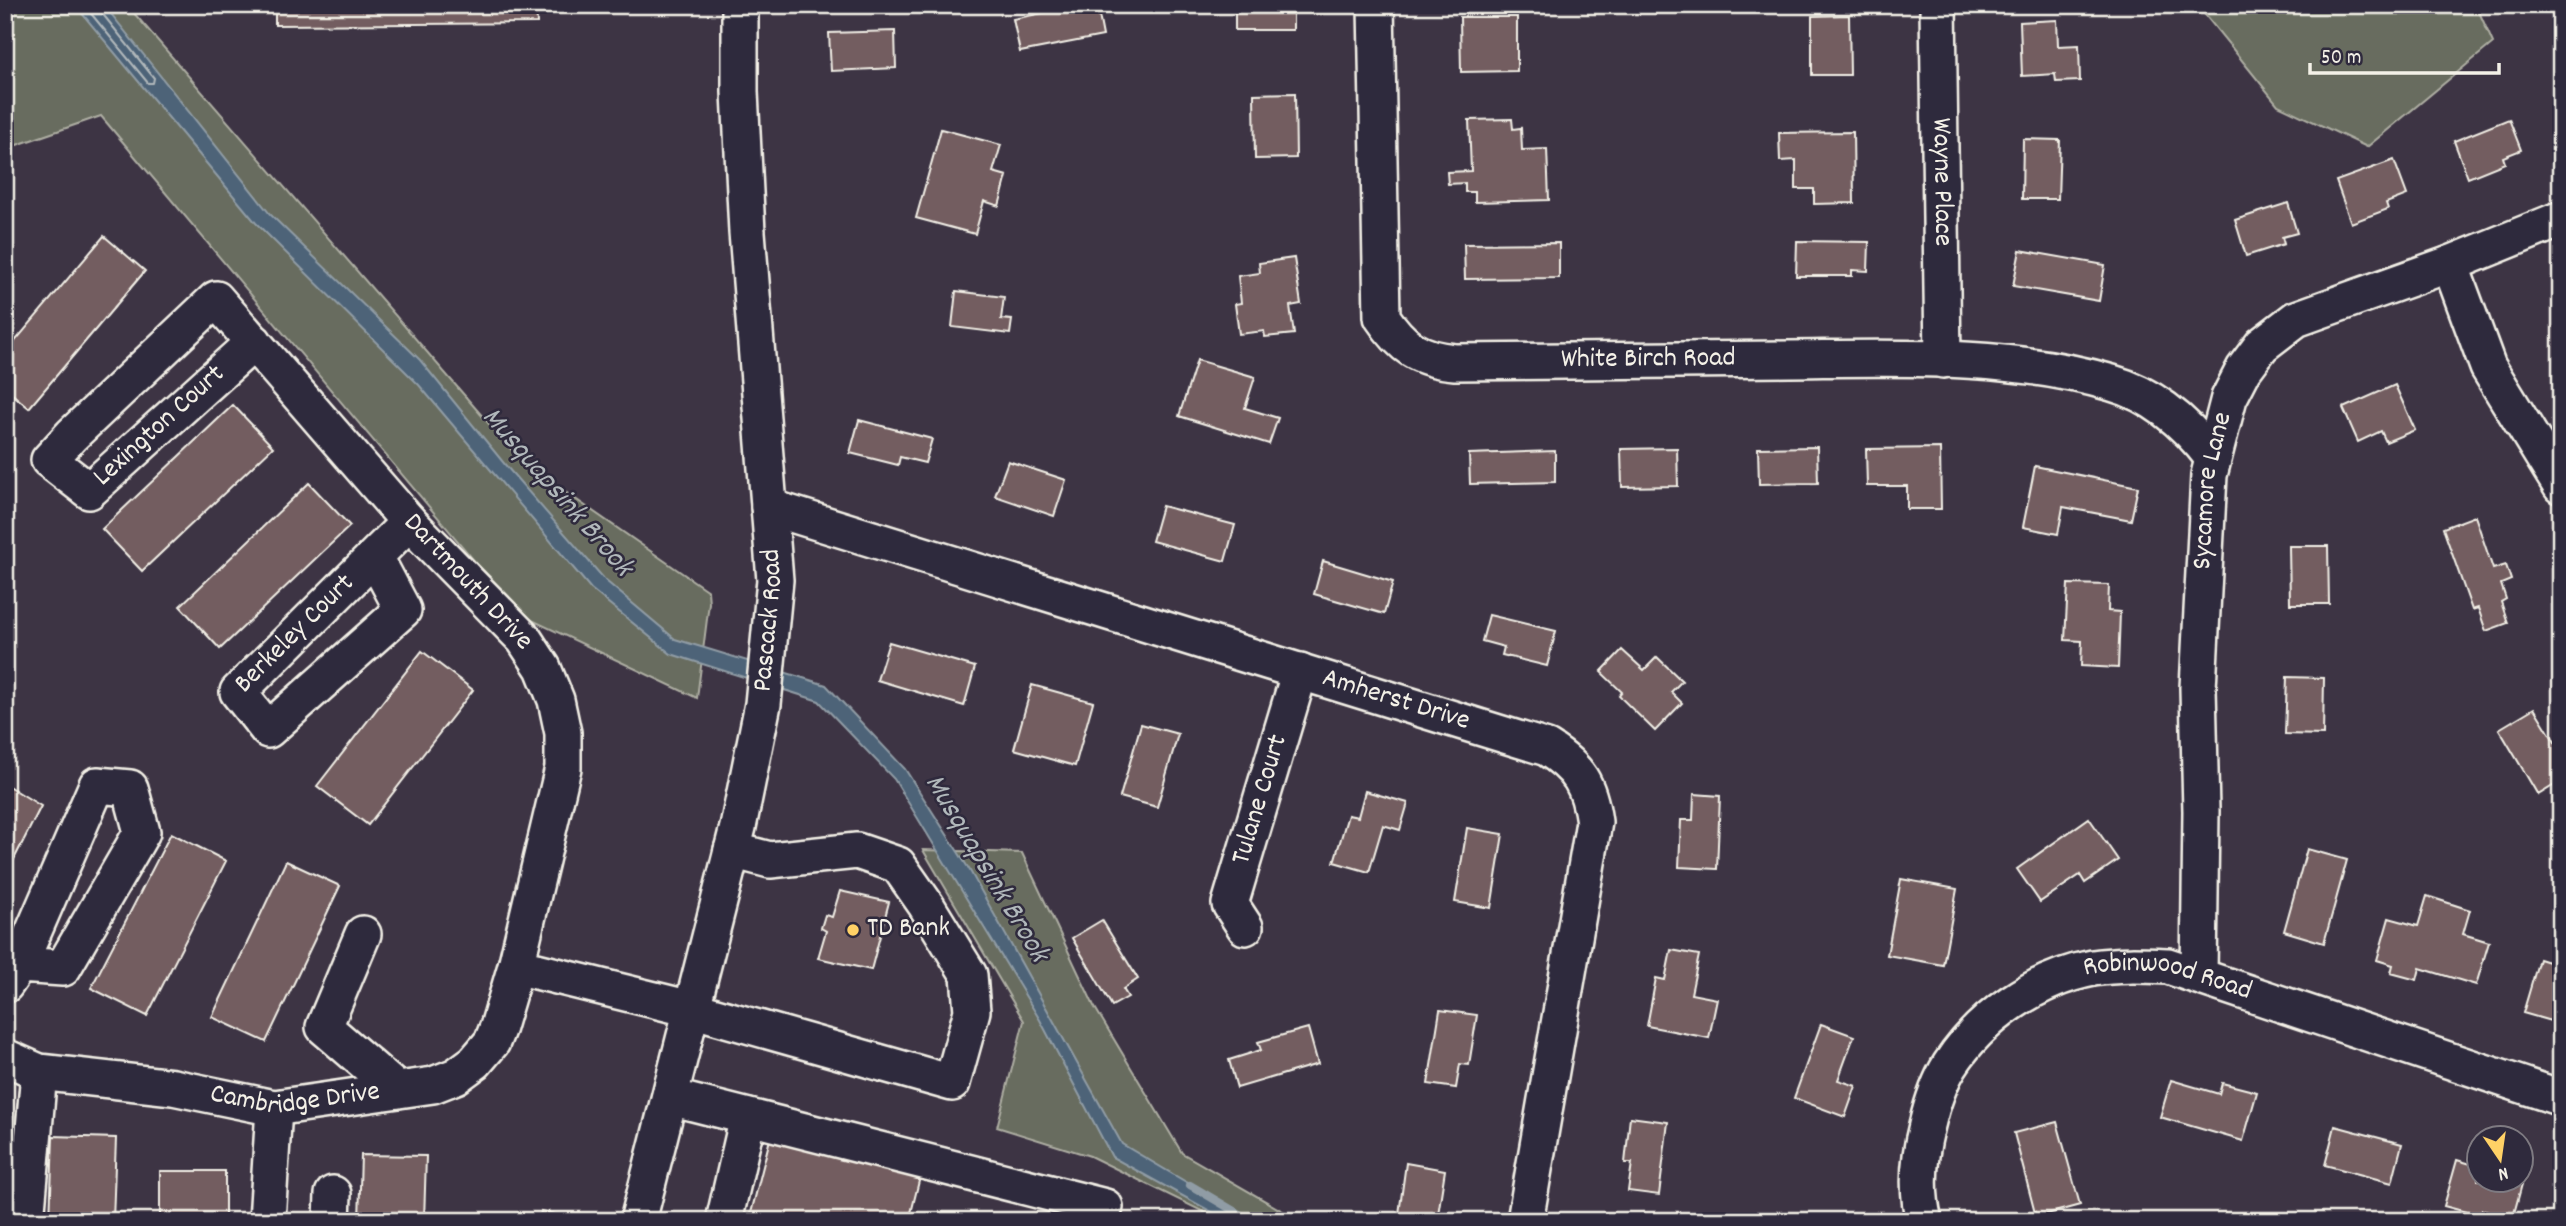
<svg xmlns="http://www.w3.org/2000/svg" width="2566" height="1226" font-family="Dekko,sans-serif">
  <style>
    .green { fill: #676c5e; stroke: #aeaea3; stroke-width: 2 }
    .water { fill: #4d6378; stroke: #909ca5; stroke-width: 2 }
    .lines { fill: none; stroke-linecap: round; stroke-linejoin: round }
    .shore { stroke: #b1b8bb; stroke-width: 2 }
    .stream { stroke: #909ca5; stroke-width: 8 }
    .building { fill: #735d60; stroke: #f4f1e8; stroke-width: 2 }
    .minor-casing { stroke: #f4f1e8; stroke-width: 40 }
    .minor { stroke: #2f2a3d; stroke-width: 35 }
    .poi-dot { fill: #ffd166; stroke: #2f2a3d; stroke-width: 2.5 }
    .labels { text-anchor: middle; dominant-baseline: central; stroke-width: 5; stroke-linejoin: round; paint-order: stroke }
    .street-label { font-size: 28px; fill: #f4f1e8; stroke: #2f2a3d }
    .poi-label { font-size: 28px; fill: #f4f1e8; stroke: #2f2a3d; text-anchor: start }
    .water-label { font-size: 30px; font-style: italic; fill: #b1b8bb; stroke: #2f2a3d }
  </style>
  <rect width="100%" height="100%" fill="#3d3444"/>
  <filter id="ink" filterUnits="userSpaceOnUse"><feTurbulence type="fractalNoise" baseFrequency=".0143" numOctaves="2"/><feDisplacementMap in="SourceGraphic" scale="14" xChannelSelector="R" yChannelSelector="G"/><feConvolveMatrix kernelMatrix="1 2 1 2 8 2 1 2 1" color-interpolation-filters="sRGB"/></filter>
  <g filter="url(#ink)">
    <!-- green -->
    <g class="green">
      <polygon points="5,5 127,5 522,462 708,591 709,603 697,698 519,614 101,116 5,149"/>
      <polygon points="2197,5 2476,5 2493,43 2367,147 2278,105"/>
      <polygon points="923,850 1022,853 1094,1006 1182,1153 1300,1221 1216,1221 1204,1212 1090,1156 997,1127 1024,1021"/>
    </g>
    <!-- water -->
    <polygon class="water" points="75,5 104,5 270,214 420,360 507,467 606,581 675,639 826,685 905,769 969,869 1122,1144 1252,1221 1228,1221 1112,1157 1040,1020 894,779 819,701 671,654 591,589 419,385 256,223"/>
    <g class="lines">
      <!-- shore -->
      <polyline class="shore" points="84,5 148,83 153,83 154,78 101,12 99,5"/>
      <!-- stream -->
      <polyline class="stream" points="1190,1185 1251,1221"/>
    </g>
    <!-- building -->
    <g class="building">
      <polygon points="275,5 536,5 537,23 275,25"/>
      <polygon points="1082,5 1097,5 1103,36 1020,52 1013,19"/>
      <rect x="1235" y="5" width="58" height="25"/>
      <polygon points="1849,15 1850,75 1812,75 1812,16"/>
      <polygon points="1460,17 1517,17 1517,71 1461,72"/>
      <polygon points="2057,20 2058,46 2079,45 2080,81 2056,82 2055,74 2022,76 2020,22"/>
      <polygon points="895,31 896,68 831,71 829,33"/>
      <polygon points="1295,93 1296,158 1255,159 1254,94"/>
      <polygon points="1512,119 1513,129 1521,128 1522,150 1547,149 1549,200 1475,202 1475,192 1465,192 1465,183 1448,184 1447,172 1471,171 1469,120"/>
      <polygon points="2509,119 2521,150 2503,157 2505,163 2468,178 2454,141"/>
      <polygon points="941,129 1001,145 993,172 1007,176 999,206 984,201 975,234 916,218"/>
      <polygon points="1853,132 1854,203 1814,204 1814,189 1796,189 1796,160 1780,161 1779,133"/>
      <polygon points="2023,139 2060,140 2058,199 2022,199"/>
      <polygon points="2394,160 2407,195 2386,203 2388,209 2351,223 2336,181"/>
      <polygon points="2288,203 2297,233 2282,237 2284,244 2246,256 2235,220"/>
      <polygon points="104,236 145,271 29,408 5,388 5,353"/>
      <polygon points="1797,241 1869,242 1868,271 1852,270 1852,276 1796,276"/>
      <polygon points="1559,243 1559,278 1465,279 1464,244"/>
      <polygon points="2020,250 2105,265 2099,301 2013,286"/>
      <polygon points="1294,258 1301,304 1290,306 1294,334 1265,337 1264,331 1239,334 1235,304 1241,303 1238,276 1260,273 1259,263"/>
      <polygon points="956,291 1004,297 1001,319 1012,320 1010,334 952,327"/>
      <polygon points="1197,360 1255,377 1245,408 1278,418 1269,444 1179,416"/>
      <polygon points="2395,385 2415,430 2386,442 2381,431 2358,442 2343,408"/>
      <polygon points="233,405 273,447 142,571 102,529"/>
      <polygon points="859,420 932,439 925,463 900,457 898,465 850,453"/>
      <polygon points="1817,447 1818,483 1759,484 1758,448"/>
      <polygon points="1677,448 1678,486 1622,487 1621,449"/>
      <polygon points="1940,448 1941,509 1907,509 1907,486 1867,486 1866,449"/>
      <polygon points="1555,451 1555,482 1470,484 1469,454"/>
      <polygon points="1008,461 1066,480 1054,516 995,496"/>
      <polygon points="2035,466 2138,487 2131,520 2063,507 2058,534 2023,527"/>
      <polygon points="309,483 350,526 220,649 180,606"/>
      <polygon points="1162,506 1235,525 1225,561 1152,541"/>
      <polygon points="2475,516 2493,569 2506,565 2511,580 2501,584 2506,599 2501,602 2508,623 2486,631 2478,608 2472,610 2443,528"/>
      <polygon points="2289,546 2328,546 2329,604 2290,604"/>
      <polygon points="1323,561 1393,582 1384,614 1314,594"/>
      <polygon points="2068,584 2109,585 2108,611 2120,612 2118,668 2081,666 2082,641 2065,640"/>
      <polygon points="1489,615 1556,631 1547,666 1502,655 1504,647 1482,641"/>
      <polygon points="889,642 975,667 964,706 877,680"/>
      <polygon points="1622,650 1644,670 1657,657 1682,681 1671,692 1682,703 1655,731 1619,696 1622,692 1601,672"/>
      <polygon points="422,651 473,690 368,825 317,786"/>
      <polygon points="2287,677 2324,678 2323,735 2285,734"/>
      <polygon points="1032,685 1093,702 1075,766 1014,749"/>
      <polygon points="2534,708 2561,752 2561,781 2538,795 2499,729"/>
      <polygon points="1141,724 1178,734 1157,807 1120,797"/>
      <polygon points="5,784 41,806 5,877"/>
      <polygon points="1365,791 1408,803 1400,830 1383,825 1369,872 1334,862 1348,815 1358,817"/>
      <polygon points="1694,794 1720,796 1717,869 1679,867 1681,820 1693,820"/>
      <polygon points="2089,818 2118,860 2085,883 2080,875 2040,902 2017,869"/>
      <polygon points="1467,828 1503,834 1491,908 1455,902"/>
      <polygon points="171,833 226,861 147,1016 91,988"/>
      <polygon points="2307,849 2347,860 2324,943 2284,931"/>
      <polygon points="286,861 340,886 266,1042 212,1017"/>
      <polygon points="1901,879 1957,889 1943,965 1887,955"/>
      <polygon points="840,891 889,902 871,970 818,958 826,931 821,928 825,915 832,917"/>
      <polygon points="2427,896 2470,910 2463,934 2489,942 2476,985 2420,968 2417,980 2391,973 2393,965 2377,960 2389,918 2418,926"/>
      <polygon points="1102,920 1138,979 1123,989 1128,997 1112,1006 1072,938"/>
      <polygon points="1671,950 1699,955 1691,994 1717,999 1709,1038 1647,1026 1656,978 1665,980"/>
      <polygon points="2539,959 2561,966 2561,1024 2523,1013"/>
      <polygon points="1440,1010 1477,1015 1469,1065 1460,1064 1456,1088 1428,1084"/>
      <polygon points="1821,1024 1854,1036 1838,1080 1856,1086 1845,1117 1794,1098"/>
      <polygon points="1308,1028 1318,1064 1237,1088 1229,1060 1261,1050 1258,1042"/>
      <polygon points="2171,1080 2219,1094 2222,1083 2257,1092 2243,1141 2160,1117"/>
      <polygon points="1630,1117 1668,1122 1659,1195 1628,1191 1632,1163 1625,1163"/>
      <polygon points="2057,1122 2080,1205 2036,1217 2014,1133"/>
      <polygon points="2335,1126 2402,1144 2392,1183 2325,1165"/>
      <polygon points="53,1136 116,1138 113,1221 50,1221"/>
      <polygon points="770,1139 920,1177 909,1221 749,1221"/>
      <polygon points="361,1155 426,1156 424,1221 359,1221"/>
      <polygon points="2457,1160 2478,1166 2478,1180 2508,1180 2522,1184 2512,1221 2493,1221 2495,1214 2482,1210 2481,1216 2444,1206"/>
      <polygon points="1406,1163 1445,1170 1437,1221 1398,1221"/>
      <rect x="160" y="1171" width="65" height="50"/>
      <polygon points="541,1211 589,1221 539,1221"/>
    </g>
    <g class="lines">
      <defs>
        <g id="minor">
          <path id="s1" d="M1376,5L1382,317C1402,347 1419,359 1455,362C1567,361 1678,360 1790,359C1897,358 2009,353 2112,383C2155,395 2187,424 2213,458"/>
          <path id="s2" d="M1938,5L1943,360"/>
          <polyline points="2450,264 2488,367 2561,486"/>
          <path id="s3" d="M769,507L1547,748C1579,768 1589,785 1594,822L1525,1221"/>
          <path id="s4" d="M376,559L403,610L268,730L238,692L409,522"/>
          <path id="s5" d="M1245,927L1230,904L1300,671"/>
          <polyline points="363,934 324,1027 397,1090"/>
          <polyline points="516,966 691,1009 952,1083 972,1011 969,975 926,905 898,865 857,851 770,860 732,850"/>
          <path id="s6" d="M2199,975L2201,811L2198,688L2209,475L2229,398L2244,369L2262,345L2296,319L2450,264L2561,219"/>
          <polyline points="5,985 19,965 97,785 130,788 142,832 63,968 19,965"/>
          <path id="s7" d="M5,1057L39,1072L173,1087L274,1108L433,1085L456,1076L475,1062L492,1042L498,1027L516,966L563,768V733L556,700L543,668L524,639L409,522L216,299L72,435L49,460L89,491L254,342"/>
          <polyline points="670,1097 1105,1207"/>
          <polyline points="26,1221 39,1072"/>
          <polyline points="267,1221 274,1108"/>
          <polyline points="332,1221 333,1194"/>
          <path id="s8" d="M638,1221L738,827L763,704L775,580L747,232L740,92V5"/>
          <polyline points="724,1221 748,1117"/>
          <path id="s9" d="M1924,1221C1916,1190 1919,1156 1927,1125C1932,1104 1938,1084 1950,1065C1981,1017 2036,979 2093,968C2118,964 2142,965 2168,966L2561,1098"/>
        </g>
      </defs>
      <!-- minor casing -->
      <use href="#minor" class="minor-casing"/>
      <!-- minor -->
      <use href="#minor" class="minor"/>
    </g>
  </g>
  <!-- markers -->
  <circle class="poi-dot" cx="853" cy="930" r="7"/>
  <g class="labels">
    <!-- street labels -->
    <g class="street-label">
      <text stroke="none"><textPath href="#s2" startOffset="177">Wayne Place</textPath></text>
      <text stroke="none"><textPath href="#s1" startOffset="595">White Birch Road</textPath></text>
      <text stroke="none"><textPath href="#s7" startOffset="1769">Lexington Court</textPath></text>
      <text stroke="none"><textPath href="#s6" startOffset="485">Sycamore Lane</textPath></text>
      <text transform="translate(467 583) rotate(47)">Dartmouth Drive</text>
      <text stroke="none"><textPath href="#s8" startOffset="616">Pascack Road</textPath></text>
      <text stroke="none"><textPath href="#s4" startOffset="368">Berkeley Court</textPath></text>
      <text stroke="none"><textPath href="#s3" startOffset="656">Amherst Drive</textPath></text>
      <text stroke="none"><textPath href="#s5" startOffset="136">Tulane Court</textPath></text>
      <text stroke="none"><textPath href="#s9" startOffset="415">Robinwood Road</textPath></text>
      <text stroke="none"><textPath href="#s7" startOffset="296">Cambridge Drive</textPath></text>
    </g>
    <!-- poi labels -->
    <g class="poi-label">
      <text x="867" y="930">TD Bank</text>
    </g>
    <!-- water labels -->
    <g class="water-label">
      <text transform="translate(556 493) rotate(49)">Musquapsink Brook</text>
      <text transform="translate(985 869) rotate(59)">Musquapsink Brook</text>
    </g>
  </g>
  <!-- margin -->
  <rect width="2566" height="1226" fill="none" stroke="#2f2a3d" stroke-width="28"/>
  <rect x="14" y="14" width="2538" height="1198" fill="none" stroke="#f4f1e8" stroke-width="2.5" filter="url(#ink)"/>
  <!-- north arrow -->
  <g transform="translate(2500 1159) rotate(167)"><circle r="33" fill="#2f2a3d" stroke="#7e7a81" stroke-width="2"/>
  <path d="M0-5L12 26L0 18L-12 26Z" fill="#ffd166"/>
  <text y="-10" font-size="19" font-weight="bold" text-anchor="middle" fill="#f4f1e8">N</text>
  </g>
  <!-- scale -->
  <path d="M2310 63v10h189v-10" fill="none" stroke="#f4f1e8" stroke-width="3.5"/>
  <text x="2321" y="63" font-size="21" fill="#f4f1e8" stroke="#2f2a3d" stroke-width="5" paint-order="stroke">50 m</text>
</svg>
